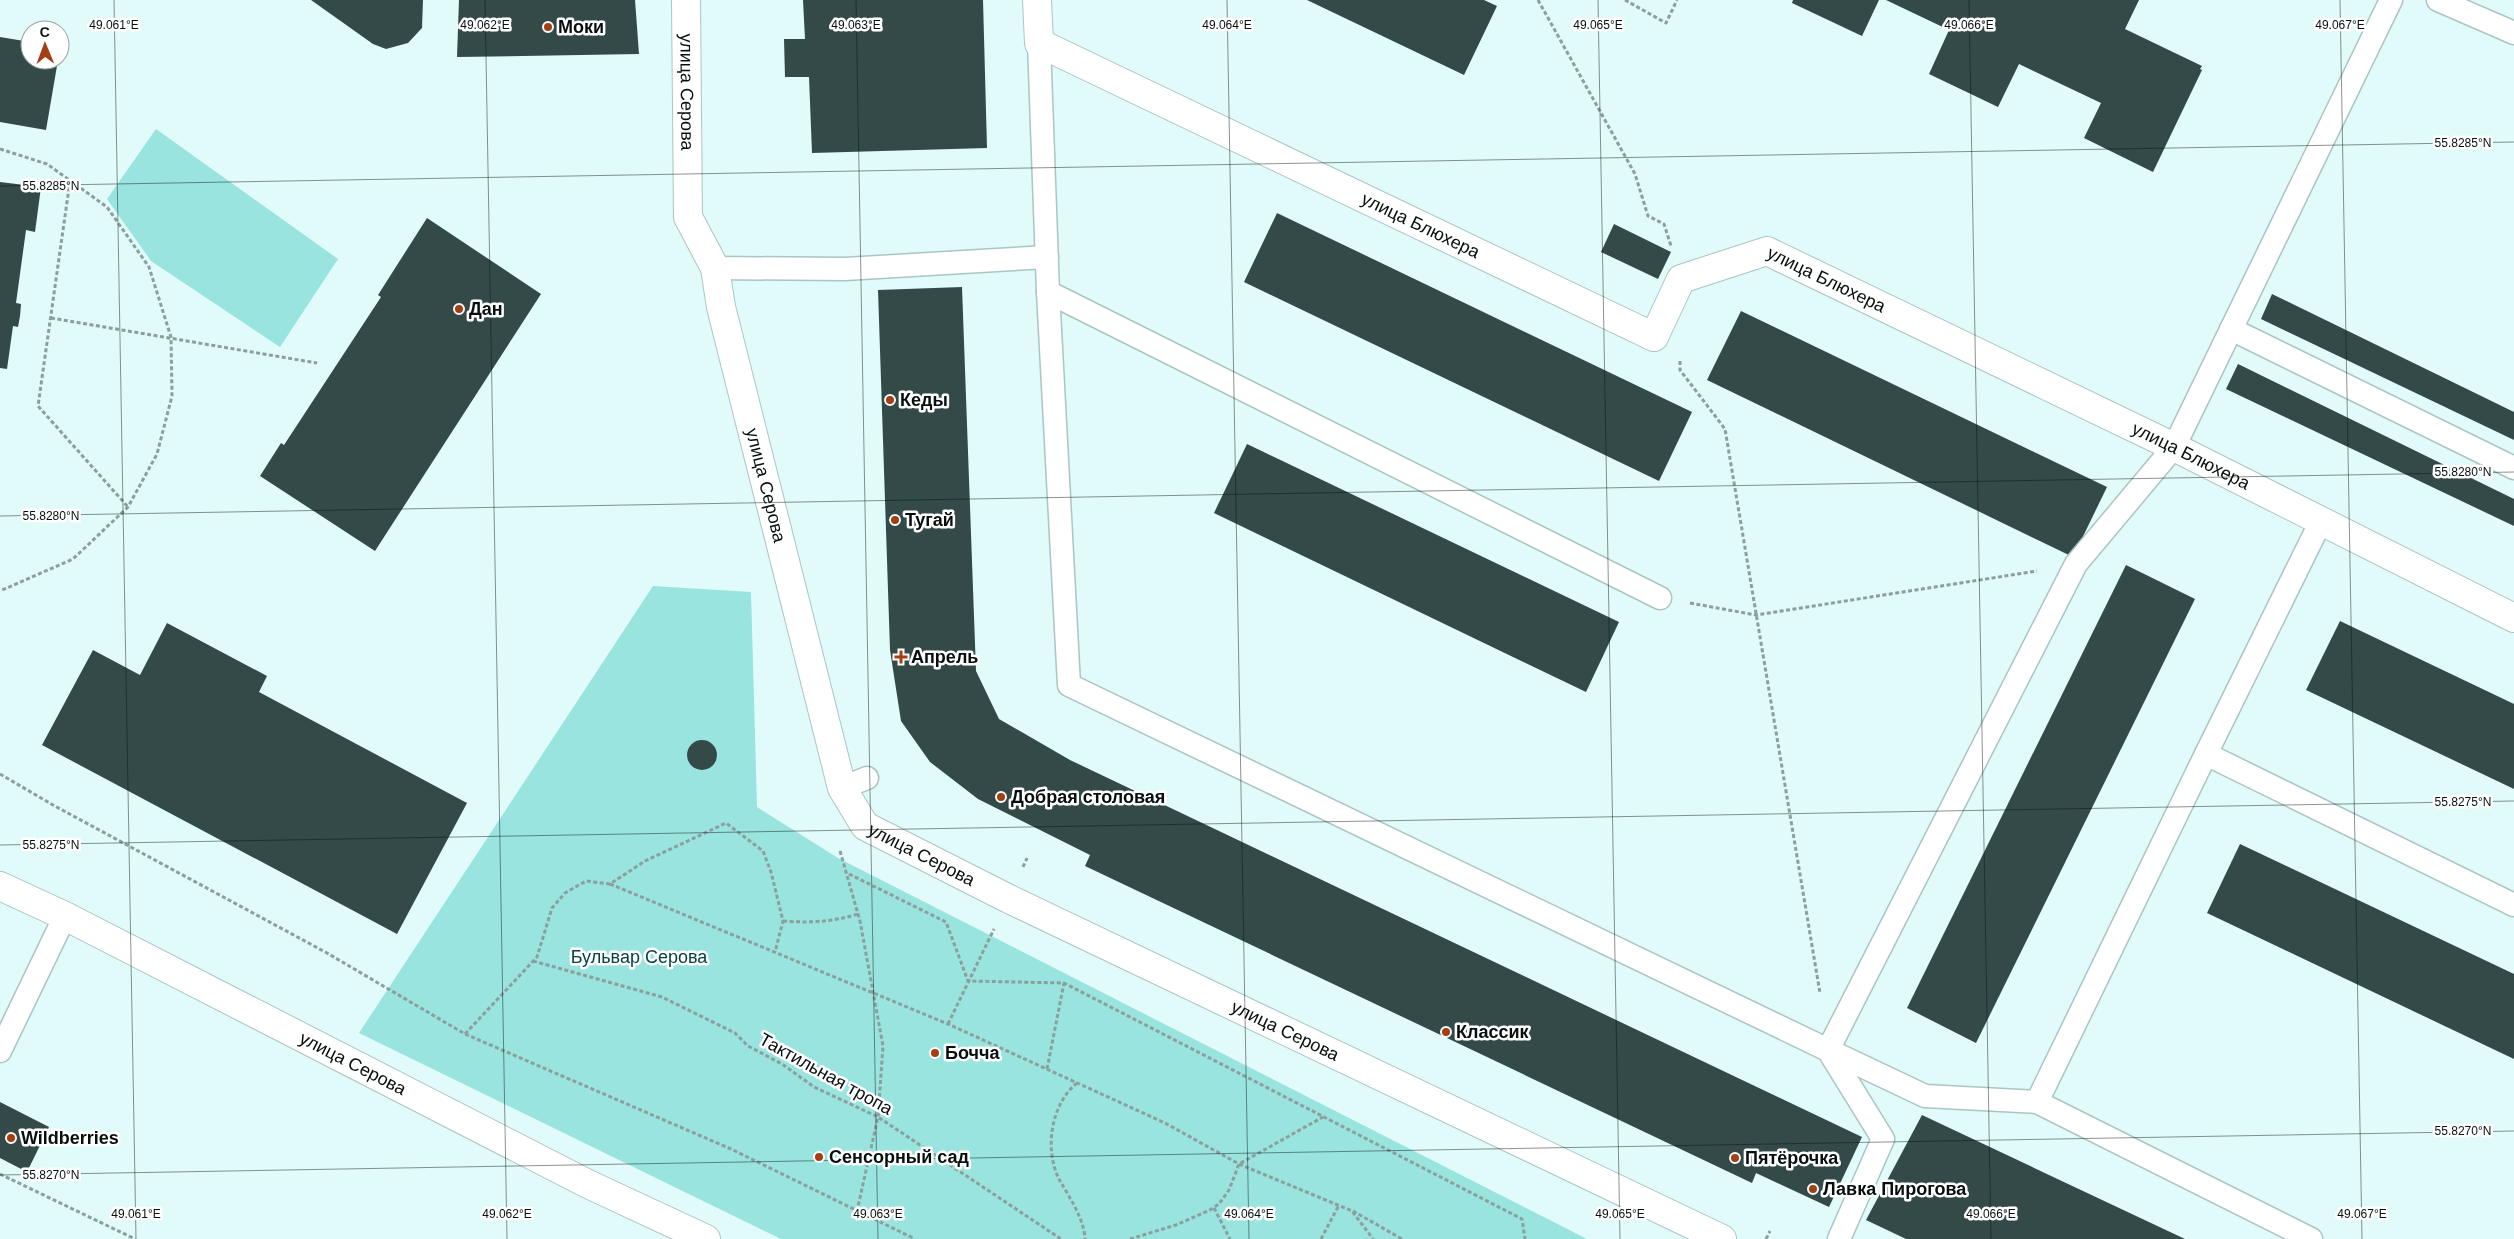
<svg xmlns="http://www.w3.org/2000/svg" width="2514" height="1239" font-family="Helvetica,sans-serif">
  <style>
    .green { fill: #99e4df }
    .building { fill: #334a49 }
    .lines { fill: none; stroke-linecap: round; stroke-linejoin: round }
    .service-casing { stroke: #aac5c3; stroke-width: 25 }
    .minor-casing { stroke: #aac5c3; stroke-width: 30 }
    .tertiary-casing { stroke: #aac5c3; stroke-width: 30 }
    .path { stroke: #8b9f9d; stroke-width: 3; stroke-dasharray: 4 2.5; stroke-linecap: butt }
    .service { stroke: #fff; stroke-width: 22 }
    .minor { stroke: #fff; stroke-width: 28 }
    .tertiary { stroke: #fff; stroke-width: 28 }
    .ticks { fill: none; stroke: #060f0e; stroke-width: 1; stroke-opacity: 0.45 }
    .poi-dot { fill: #a43e13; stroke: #fff; stroke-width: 2 }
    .labels { text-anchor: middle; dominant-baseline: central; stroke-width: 5; stroke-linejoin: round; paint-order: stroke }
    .poi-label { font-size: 18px; font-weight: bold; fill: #060f0e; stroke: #fff; text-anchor: start }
    .street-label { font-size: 18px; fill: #060f0e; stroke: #fff }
    .park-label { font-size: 18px; fill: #054240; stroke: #fff }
    .ticks-label { font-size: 12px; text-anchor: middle; fill: #060f0e; stroke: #fff; stroke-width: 5; stroke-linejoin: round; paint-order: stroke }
  </style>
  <rect width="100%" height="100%" fill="#e0fbf9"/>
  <!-- green -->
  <g class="green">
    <polygon points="156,129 338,259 280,347 151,261 107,199"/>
    <polygon points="653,586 751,592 757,807 838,858 1587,1239 781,1239 359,1033"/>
  </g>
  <!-- building -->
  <g class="building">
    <polygon points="311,0 423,0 422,28 408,43 386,49 373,44"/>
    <polygon points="459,0 635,0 639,54 457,57"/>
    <polygon points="803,0 983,0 987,148 812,153 809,77 785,77 784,39 805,39"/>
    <polygon points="1307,0 1484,0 1497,6 1464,75"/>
    <polygon points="1793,0 1879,0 1862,36 1792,3"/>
    <polygon points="1886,0 2139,0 2125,29 2202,66 2200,69 2202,70 2153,172 2084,138 2101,103 2019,64 1998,107 1929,74 1949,30"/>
    <polygon points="0,37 30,42 30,60 58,60 46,130 0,122"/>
    <polygon points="0,182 41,187 35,232 26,230 16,303 21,304 20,316 18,327 13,326 7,369 0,368"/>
    <polygon points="1277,213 1692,412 1659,481 1244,282"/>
    <polygon points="427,218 541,294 375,551 260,476 281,443 284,445 381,297 378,295"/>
    <polygon points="1614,224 1671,252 1658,279 1601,252"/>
    <polygon points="962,287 976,671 999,719 1070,760 1862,1137 1829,1207 1756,1173 1752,1183 1085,866 1090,855 978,799 930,762 901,721 890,650 878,290"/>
    <polygon points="2272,294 2514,412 2514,440 2261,319"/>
    <polygon points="1741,311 2107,487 2073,557 1707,380"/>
    <polygon points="2238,364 2514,499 2514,526 2226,389"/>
    <polygon points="1247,444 1619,622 1586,692 1214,513"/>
    <polygon points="2126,565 2195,599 1976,1043 1907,1008"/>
    <polygon points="2340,621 2514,704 2514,789 2306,690"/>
    <polygon points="167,623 267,676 259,692 467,803 397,934 42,745 93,650 140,675"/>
    <circle cx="702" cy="755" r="15"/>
    <polygon points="2240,844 2514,974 2514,1059 2207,913"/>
    <polygon points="0,1102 49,1127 27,1172 0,1158"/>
    <polygon points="1922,1115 2100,1199 2185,1239 1906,1239 1866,1220"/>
  </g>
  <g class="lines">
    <defs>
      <g id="service">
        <polyline points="2438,0 2514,33"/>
        <polyline points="1039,43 1048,292"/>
        <polyline points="715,268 845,269 1047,257"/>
        <polyline points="2231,329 2514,468"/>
        <polyline points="2321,521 2206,754 2514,905"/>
        <polyline points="1660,598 1048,292 1069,685 1828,1050 2076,564 2174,447 2391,0"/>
        <polyline points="842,788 867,778"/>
        <polyline points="1828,1050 1925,1096 2037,1102 2311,1239"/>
        <polyline points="1828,1050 1883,1139 1839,1239"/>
        <polyline points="0,1051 65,916"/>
        <polyline points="2037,1102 2206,754"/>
      </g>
      <g id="minor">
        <path id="s1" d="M686,0L688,217L715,268L721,307L842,788L865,826L1009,899L1722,1239"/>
        <path id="s2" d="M1037,0L1039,43L1654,337L1681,279L1767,251L2174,447L2514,618"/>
      </g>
      <g id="tertiary">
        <path id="s3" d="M0,886L65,916L588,1184L706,1239"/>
      </g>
    </defs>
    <!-- service casing -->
    <use href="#service" class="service-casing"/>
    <!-- minor casing -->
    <use href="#minor" class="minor-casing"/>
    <!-- tertiary casing -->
    <use href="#tertiary" class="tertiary-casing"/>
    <!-- path -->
    <g class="path">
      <polyline points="1538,0 1635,174 1648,216 1664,224 1671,246"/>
      <polyline points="1625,0 1666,23 1677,0"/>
      <polyline points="0,149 47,164 107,207 149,267 171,337 172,396 157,454 128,507 73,559 0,591"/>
      <polyline points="70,181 38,406 128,507"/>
      <polyline points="51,318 317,363"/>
      <polyline points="1680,361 1680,370 1725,429 1820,993"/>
      <polyline points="1690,603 1756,615 2037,571"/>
      <polyline points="0,774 53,805 327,953 465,1034 731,1149 915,1239"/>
      <polyline points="840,851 860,921 883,1046 878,1117 857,1211"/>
      <polyline points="1023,867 1027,858"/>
      <polyline points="849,874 946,922 968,981 1064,983 1522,1219 1525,1239"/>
      <polyline points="610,884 948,1024 1165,1123 1239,1164 1352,1211 1373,1239"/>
      <path d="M783,921C810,923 832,922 858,914"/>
      <polyline points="533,961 662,997 735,1033 748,1046 782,1064 814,1087 878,1117 1061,1239"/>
      <polyline points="948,1024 994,929"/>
      <polyline points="465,1034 537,957 552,908 565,893 586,881 610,884 645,861 726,823 763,851 771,872 783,921 775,952"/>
      <polyline points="1047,1069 1064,983"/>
      <path d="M1077,1083C1051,1104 1044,1149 1059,1179C1069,1197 1084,1218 1085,1239"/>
      <polyline points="0,1174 135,1239"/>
      <polyline points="1214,1208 1230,1239"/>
      <polyline points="1353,1211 1402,1239"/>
      <polyline points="1130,1239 1176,1225 1210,1210 1219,1204 1229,1190 1239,1164 1323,1117"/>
      <polyline points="1321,1239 1339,1205"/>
      <polyline points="1766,1239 1770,1231"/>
    </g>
    <!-- service -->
    <use href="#service" class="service"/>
    <!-- minor -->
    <use href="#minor" class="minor"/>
    <!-- tertiary -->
    <use href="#tertiary" class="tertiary"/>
  </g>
  <!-- ticks -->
  <path class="ticks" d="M114,0L136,1239M485,0L507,1239M856,0L878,1239M1227,0L1249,1239M1598,0L1620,1239M1969,0L1991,1239M2340,0L2362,1239M0,186L2514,142M0,516L2514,472M0,845L2514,801M0,1175L2514,1131"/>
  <!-- markers -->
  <g class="poi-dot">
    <circle cx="548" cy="27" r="5"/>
    <circle cx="459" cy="309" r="5"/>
    <circle cx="890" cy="400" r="5"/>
    <circle cx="895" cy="520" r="5"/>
    <path d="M898.5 649.5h5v5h5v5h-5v5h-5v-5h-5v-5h5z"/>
    <circle cx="1001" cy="797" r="5"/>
    <circle cx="1446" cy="1032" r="5"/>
    <circle cx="935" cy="1053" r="5"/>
    <circle cx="11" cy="1138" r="5"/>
    <circle cx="819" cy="1157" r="5"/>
    <circle cx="1735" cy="1158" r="5"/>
    <circle cx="1813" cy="1189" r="5"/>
  </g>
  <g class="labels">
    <!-- poi labels -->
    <g class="poi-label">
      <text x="558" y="27">Моки</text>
      <text x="469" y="309">Дан</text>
      <text x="900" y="400">Кеды</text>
      <text x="905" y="520">Тугай</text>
      <text x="911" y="657">Апрель</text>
      <text x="1011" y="797">Добрая столовая</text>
      <text x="1456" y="1032">Классик</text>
      <text x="945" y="1053">Бочча</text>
      <text x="21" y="1138">Wildberries</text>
      <text x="829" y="1157">Сенсорный сад</text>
      <text x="1745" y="1158">Пятёрочка</text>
      <text x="1823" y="1189">Лавка Пирогова</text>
    </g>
    <!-- street labels -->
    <g class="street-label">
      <text stroke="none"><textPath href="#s1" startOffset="92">улица Серова</textPath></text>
      <text stroke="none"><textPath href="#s2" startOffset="466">улица Блюхера</textPath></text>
      <text stroke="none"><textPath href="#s2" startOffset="945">улица Блюхера</textPath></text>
      <text stroke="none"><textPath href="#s2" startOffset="1350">улица Блюхера</textPath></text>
      <text stroke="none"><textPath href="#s1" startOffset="498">улица Серова</textPath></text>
      <text stroke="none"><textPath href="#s1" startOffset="918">улица Серова</textPath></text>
      <text stroke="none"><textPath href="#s1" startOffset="1322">улица Серова</textPath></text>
      <text stroke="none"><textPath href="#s3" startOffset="395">улица Серова</textPath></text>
      <text transform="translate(826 1074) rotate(29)">Тактильная тропа</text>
    </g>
    <!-- park labels -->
    <g class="park-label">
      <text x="639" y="957">Бульвар Серова</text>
    </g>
  </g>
  <g class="ticks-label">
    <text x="114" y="29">49.061°E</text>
    <text x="485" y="29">49.062°E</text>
    <text x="856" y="29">49.063°E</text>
    <text x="1227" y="29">49.064°E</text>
    <text x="1598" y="29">49.065°E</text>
    <text x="1969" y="29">49.066°E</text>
    <text x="2340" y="29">49.067°E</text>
    <text x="2463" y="147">55.8285°N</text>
    <text x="51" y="190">55.8285°N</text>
    <text x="2463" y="476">55.8280°N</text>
    <text x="51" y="520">55.8280°N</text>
    <text x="2463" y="806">55.8275°N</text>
    <text x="51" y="849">55.8275°N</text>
    <text x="2463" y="1135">55.8270°N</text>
    <text x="51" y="1179">55.8270°N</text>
    <text x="136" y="1218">49.061°E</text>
    <text x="507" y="1218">49.062°E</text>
    <text x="878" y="1218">49.063°E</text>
    <text x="1249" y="1218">49.064°E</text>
    <text x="1620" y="1218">49.065°E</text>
    <text x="1991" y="1218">49.066°E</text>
    <text x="2362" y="1218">49.067°E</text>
  </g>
  <!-- north arrow -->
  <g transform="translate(45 45) rotate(359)"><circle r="24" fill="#ffffff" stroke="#9b9f9f"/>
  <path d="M0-4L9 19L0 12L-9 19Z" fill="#a43e13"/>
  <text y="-8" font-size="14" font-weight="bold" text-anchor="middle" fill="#060f0e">С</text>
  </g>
</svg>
